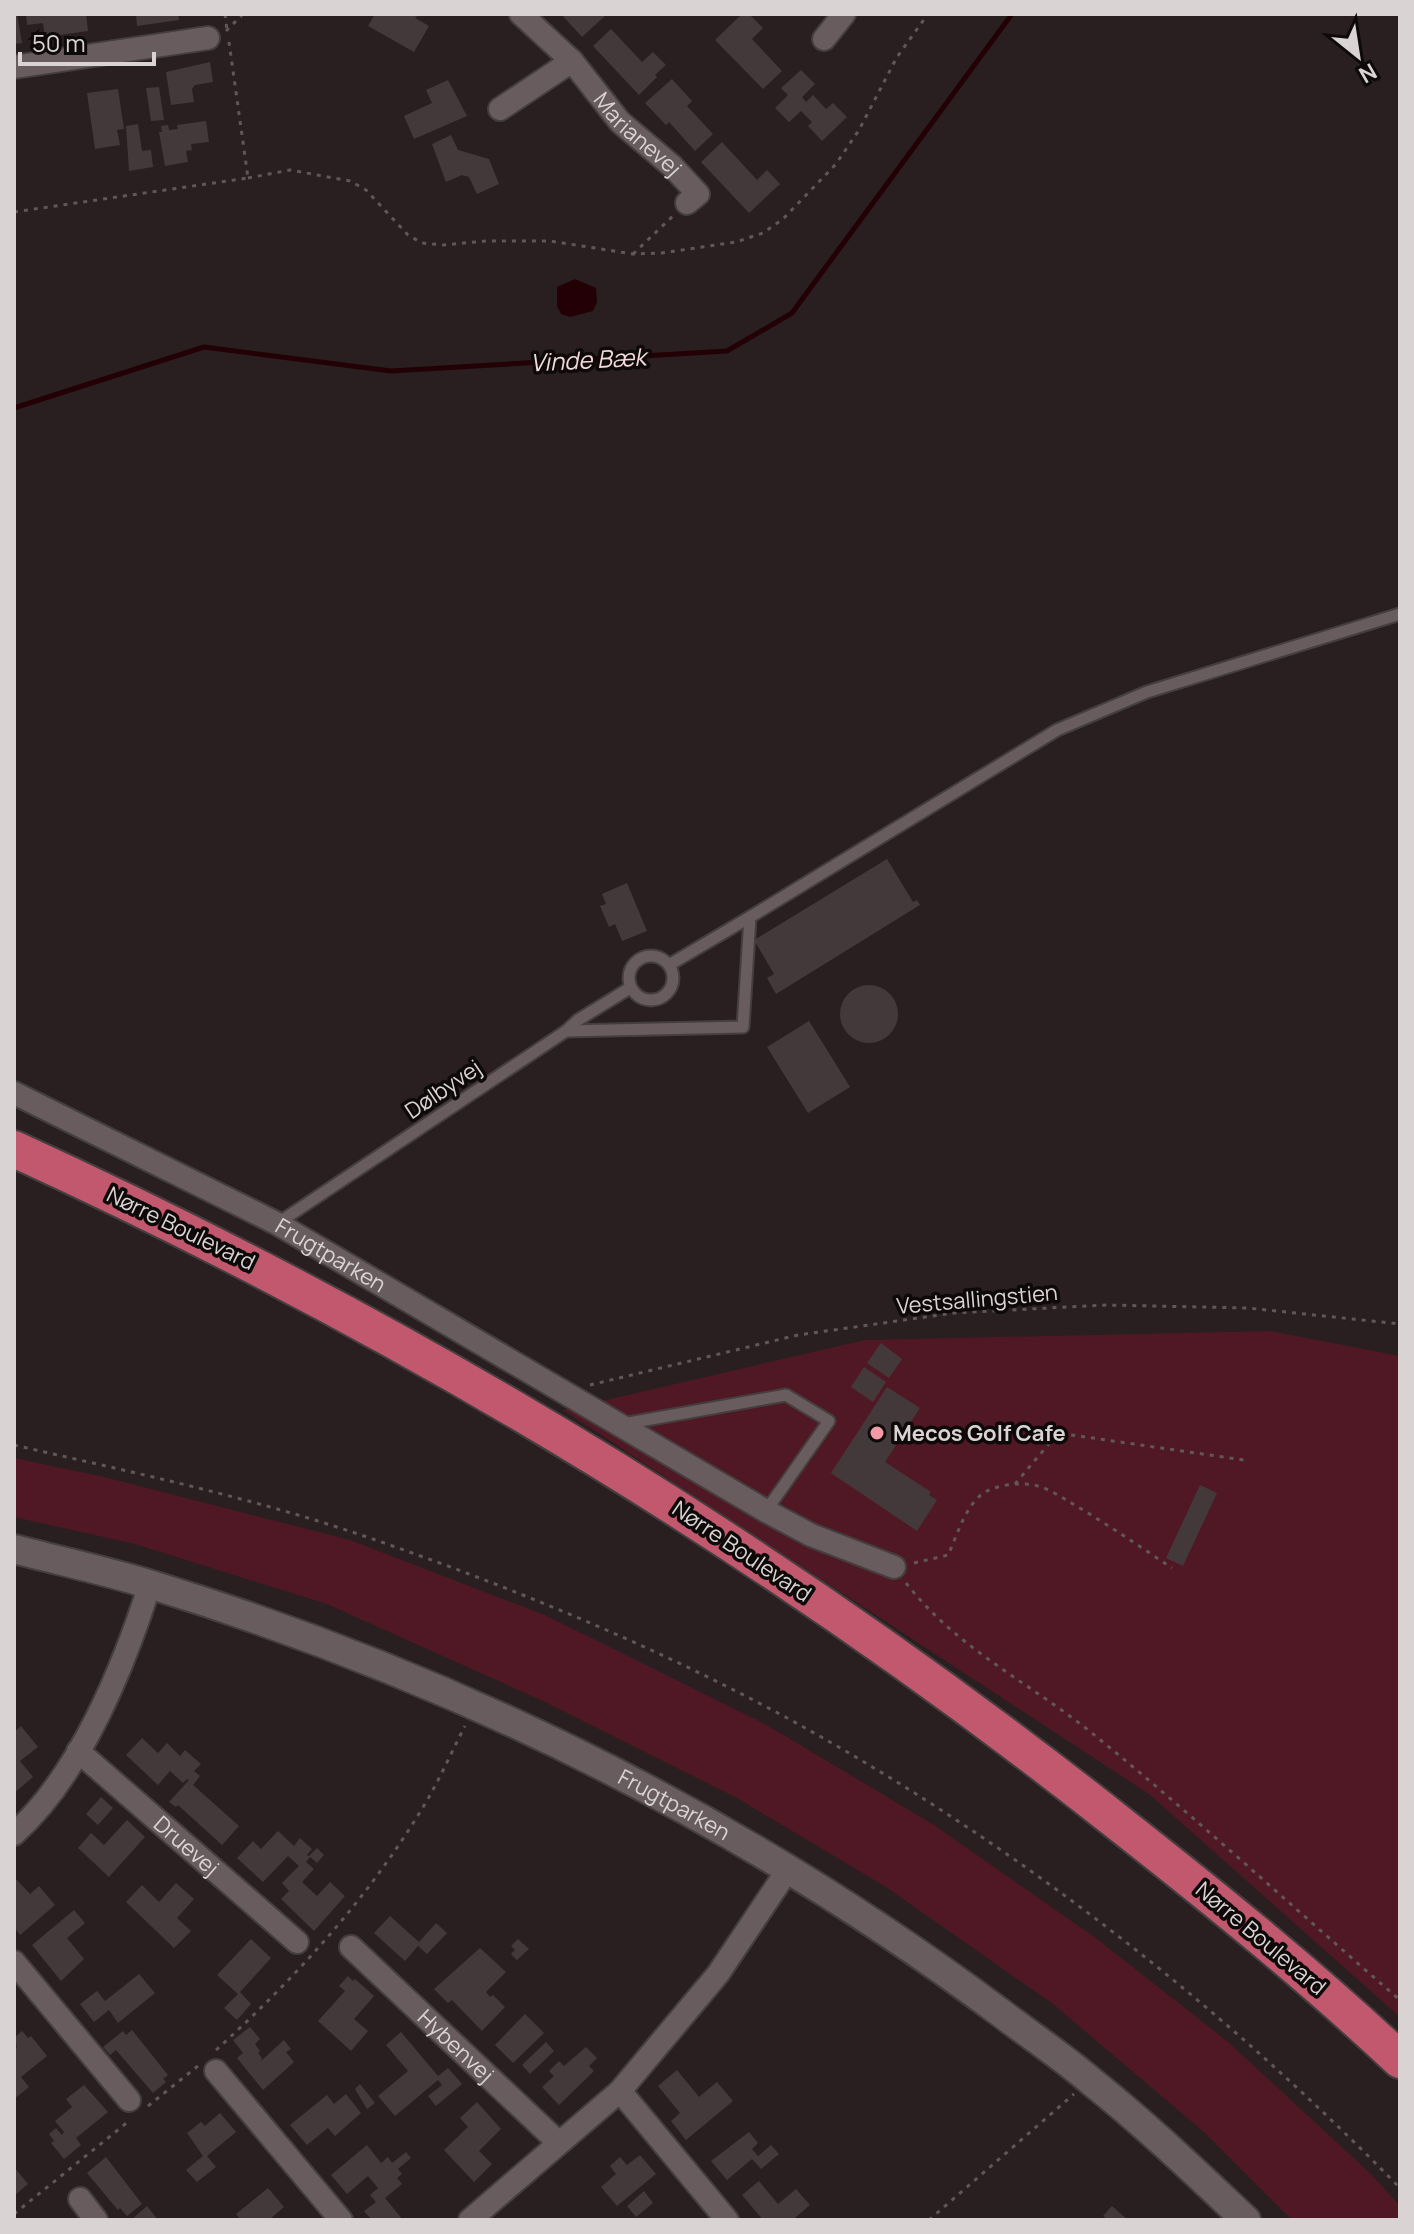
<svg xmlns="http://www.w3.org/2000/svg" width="1414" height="2234" font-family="Manrope,sans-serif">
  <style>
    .green { fill: #501825 }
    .water { fill: #230006 }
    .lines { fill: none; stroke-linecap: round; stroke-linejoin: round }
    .stream { stroke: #230006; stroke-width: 5 }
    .building { fill: #44393a }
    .service-casing { stroke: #453e3f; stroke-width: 15 }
    .minor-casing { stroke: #453e3f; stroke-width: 26 }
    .tertiary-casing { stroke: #453e3f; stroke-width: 32 }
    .trunk-casing { stroke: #453e3f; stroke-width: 40 }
    .path { stroke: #615758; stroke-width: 3; stroke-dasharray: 4 6; stroke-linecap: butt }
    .service { stroke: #685c5e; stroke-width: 11 }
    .minor { stroke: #685c5e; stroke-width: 22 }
    .tertiary { stroke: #685c5e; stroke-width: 28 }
    .trunk { stroke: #c2586e; stroke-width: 36 }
    .poi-dot { fill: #f39aa7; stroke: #0e0a0a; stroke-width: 3 }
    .labels { text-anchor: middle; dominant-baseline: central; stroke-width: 7; stroke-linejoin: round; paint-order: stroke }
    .street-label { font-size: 22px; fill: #dad3d4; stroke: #0e0a0a }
    .poi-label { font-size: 22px; font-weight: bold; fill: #dad3d4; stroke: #0e0a0a; text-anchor: start }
    .water-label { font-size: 24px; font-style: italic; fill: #f4d9dc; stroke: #0e0a0a }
  </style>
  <rect width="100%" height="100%" fill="#291f20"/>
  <!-- green -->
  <g class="green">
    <polygon points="1270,1331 1400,1356 1400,2017 1149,1794 563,1410 865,1340"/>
    <polygon points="14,1458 104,1477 350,1540 547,1616 765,1724 934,1825 1097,1939 1227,2041 1370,2173 1400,2206 1400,2220 1292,2220 1204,2132 1053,2004 886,1887 737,1798 543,1701 327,1604 135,1544 14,1517"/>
  </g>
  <!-- water -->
  <polygon class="water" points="575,279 596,288 597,302 593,311 570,317 561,314 557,306 557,287"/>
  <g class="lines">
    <!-- stream -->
    <polyline class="stream" points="14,408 204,347 391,371 727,351 792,313 1012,14"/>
  </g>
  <!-- building -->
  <g class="building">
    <polygon points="14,14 17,14 22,43 14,44"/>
    <polygon points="26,14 86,14 88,31 45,37 43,23 27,25"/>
    <polygon points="136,14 178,14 179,20 137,26"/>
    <polygon points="375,14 420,14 415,18 429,26 414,52 368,26"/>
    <polygon points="561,14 607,14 582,37"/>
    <polygon points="742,14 749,14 763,28 752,39 782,71 763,89 715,40"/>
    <polygon points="611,29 642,62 653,52 666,65 655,75 657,77 639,95 593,46"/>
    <polygon points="210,62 213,82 195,85 192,89 194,102 171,105 166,72"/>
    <polygon points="801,70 815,84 802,97 806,102 813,95 826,109 833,103 847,117 822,141 808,126 812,122 801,111 789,122 775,108 788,95 781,88"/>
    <polygon points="672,79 692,101 687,106 713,134 695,151 669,122 666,125 645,103"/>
    <polygon points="448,80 467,116 414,139 404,116 432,103 426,90"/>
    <polygon points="159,87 164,120 151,121 146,88"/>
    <polygon points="118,89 124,129 117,130 120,145 95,149 87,93"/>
    <polygon points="206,121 209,142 191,144 192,150 186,151 188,162 165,166 159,132 162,132 161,126 168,125 169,130 178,129 177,125"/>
    <polygon points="138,124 142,151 151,150 153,167 129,171 126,126"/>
    <polygon points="451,135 458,150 489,159 499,184 477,194 469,177 462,175 446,182 432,144"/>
    <polygon points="722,142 757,180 767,170 780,184 749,213 701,162"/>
    <polygon points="887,859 913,902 917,900 920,905 776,994 767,978 774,974 754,940"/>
    <polygon points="627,883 647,931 622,941 615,924 609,927 600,906 606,904 602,894"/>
    <circle cx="869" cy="1014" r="29"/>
    <polygon points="809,1021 850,1087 808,1113 767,1047"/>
    <polygon points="881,1343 902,1359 889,1378 867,1363"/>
    <polygon points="864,1367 886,1382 873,1402 851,1387"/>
    <polygon points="887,1387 920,1408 885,1462 931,1492 929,1495 937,1500 917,1531 831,1473"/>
    <polygon points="1200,1485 1217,1493 1183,1566 1166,1558"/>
    <polygon points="21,1726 38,1747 20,1761 33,1777 14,1793 14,1732"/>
    <polygon points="142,1738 158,1753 167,1743 180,1756 185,1750 201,1764 194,1771 200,1776 193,1785 239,1826 222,1845 178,1805 176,1807 169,1802 189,1780 187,1779 183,1783 170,1771 158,1785 126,1755"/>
    <polygon points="101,1797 113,1808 98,1825 86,1814"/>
    <polygon points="127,1820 145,1837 109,1877 78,1848 91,1833 104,1845"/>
    <polygon points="278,1831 294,1846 300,1838 312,1849 307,1855 309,1856 317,1848 324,1855 317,1863 310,1857 306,1862 314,1869 302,1882 317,1896 330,1882 345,1896 314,1931 281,1899 289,1891 282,1883 299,1866 288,1856 263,1882 237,1858 253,1841 261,1849"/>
    <polygon points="14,1877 30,1894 39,1886 55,1905 20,1935 14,1927"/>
    <polygon points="176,1883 194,1899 177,1918 191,1931 174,1948 126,1902 142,1885 159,1902"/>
    <polygon points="74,1910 85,1923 67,1938 84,1959 61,1981 32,1945"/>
    <polygon points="390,1916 419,1942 436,1923 447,1933 427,1954 418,1946 405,1961 374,1933"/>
    <polygon points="251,1939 271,1958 240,1992 251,2004 237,2020 224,2008 238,1994 217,1975"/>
    <polygon points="518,1939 529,1949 517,1960 511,1954 515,1950 511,1946"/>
    <polygon points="480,1948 506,1972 486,1992 490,1997 493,1995 505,2007 482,2031 452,2000 448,2003 434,1989"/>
    <polygon points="139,1974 155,1993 118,2023 109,2010 94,2022 80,2004 97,1991 105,2001"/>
    <polygon points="348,1976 353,1981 355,1979 374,1996 354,2019 368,2031 351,2051 318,2021 345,1991 339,1986"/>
    <polygon points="525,2014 544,2033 513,2063 495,2045"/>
    <polygon points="250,2027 260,2039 255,2044 260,2051 258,2053 262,2058 261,2061 284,2040 291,2049 286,2052 294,2062 263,2090 237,2058 243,2053 233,2040"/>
    <polygon points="132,2030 168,2075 163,2079 166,2082 153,2093 116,2050 110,2055 103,2047 123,2031 126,2035"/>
    <polygon points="22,2031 28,2038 31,2036 47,2056 21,2077 29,2087 14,2099 14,2049 17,2047 14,2038"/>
    <polygon points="401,2032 438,2076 448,2068 462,2084 436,2106 428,2096 442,2085 438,2080 395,2116 378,2096 408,2071 386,2045"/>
    <polygon points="546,2042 554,2051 530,2074 522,2065"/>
    <polygon points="586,2047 597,2058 589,2066 594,2071 559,2105 542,2087 554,2076 549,2071 559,2061 564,2066"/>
    <polygon points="677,2070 699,2097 717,2082 733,2101 686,2140 671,2121 680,2113 658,2086"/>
    <polygon points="360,2084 375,2103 367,2109 355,2089"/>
    <polygon points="84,2085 108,2112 76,2138 81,2145 64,2159 51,2143 54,2141 49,2134 56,2128 62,2135 64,2132 55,2121 72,2107 66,2099"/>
    <polygon points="346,2094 361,2113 335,2136 328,2128 307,2145 290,2125 327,2095 334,2104"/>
    <polygon points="477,2102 501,2129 479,2151 492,2164 474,2182 444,2150 468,2127 460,2118"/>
    <polygon points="220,2113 236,2132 207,2156 216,2167 197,2182 186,2170 203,2156 187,2133 201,2122 205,2126"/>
    <polygon points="749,2132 758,2143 752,2149 758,2156 771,2145 779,2154 761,2169 752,2159 727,2180 711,2161"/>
    <polygon points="367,2145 381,2163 388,2157 392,2163 406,2152 411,2158 398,2169 402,2174 397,2178 402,2184 385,2198 403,2220 372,2220 364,2211 376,2202 370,2195 378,2188 368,2176 347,2194 331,2175"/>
    <polygon points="640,2155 656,2174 617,2206 601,2187 616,2174 610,2166 620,2157 627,2165"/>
    <polygon points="106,2157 142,2204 127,2216 120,2208 118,2210 87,2173"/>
    <polygon points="14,2167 28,2184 14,2196"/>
    <polygon points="759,2181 778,2204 796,2189 810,2205 795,2218 797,2220 763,2220 742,2195"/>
    <polygon points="268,2188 284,2207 269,2220 241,2220 236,2214"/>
    <polygon points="644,2191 653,2203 636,2217 627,2206"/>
    <polygon points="147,2206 158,2220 131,2220"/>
    <polygon points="1112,2206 1128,2220 1108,2220 1103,2216"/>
  </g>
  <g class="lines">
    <defs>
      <g id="service">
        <circle cx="651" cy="978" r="22"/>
        <polyline points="669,965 750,917"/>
        <polyline points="566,1031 743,1027 750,917 1057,730 1147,692 1400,614"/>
        <polyline points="278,1223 566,1031 578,1020 630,988"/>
        <polyline points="623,1424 786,1395 829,1421 766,1511"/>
      </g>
      <g id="minor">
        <path id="s1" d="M521,14L572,61L620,122L672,166L698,194L687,203"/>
        <polyline points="824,39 844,14"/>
        <polyline points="14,67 208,38"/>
        <polyline points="500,109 572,61"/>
        <path id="s2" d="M14,1093L278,1224L766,1511L811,1535L894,1567"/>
        <path id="s3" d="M78,1751L297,1942"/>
        <path d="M14,1834C80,1775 124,1666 150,1584"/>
        <path id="s4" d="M351,1947L559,2143"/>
        <polyline points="14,1962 129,2100"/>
        <polyline points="216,2071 341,2220"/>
        <polyline points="620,2091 727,2220"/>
        <polyline points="80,2199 96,2220"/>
        <polyline points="470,2220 620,2091 718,1974 789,1868"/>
      </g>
      <g id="tertiary">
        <path id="s5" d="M14,1549C60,1561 107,1571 152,1585C458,1679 745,1822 1001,2013C1031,2036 1063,2057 1092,2082C1146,2125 1196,2173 1246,2220"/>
      </g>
      <path id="trunk" d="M14,1149C410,1330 784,1557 1125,1828C1219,1902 1313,1978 1400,2060"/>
    </defs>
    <!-- service casing -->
    <use href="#service" class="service-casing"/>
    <!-- minor casing -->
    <use href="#minor" class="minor-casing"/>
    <!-- tertiary casing -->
    <use href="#tertiary" class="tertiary-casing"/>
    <!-- trunk casing -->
    <use href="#trunk" class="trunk-casing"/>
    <!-- path -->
    <g class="path">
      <polyline points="225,14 227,30"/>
      <polyline points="226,31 243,14"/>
      <polyline points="248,178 290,170 350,181 366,190 408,235 422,243 443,245 486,241 550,241 633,254 662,253 736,242 763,233 783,219 836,164 859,130 897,57 928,14"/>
      <polyline points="14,212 248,178 229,42"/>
      <polyline points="633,254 674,215"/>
      <polyline points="590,1385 798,1335 954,1313 1106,1305 1248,1308 1400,1324"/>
      <path d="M14,1445C131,1472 250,1497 364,1536C512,1587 660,1648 798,1724C1020,1847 1223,2007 1400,2188"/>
      <polyline points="1015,1484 1058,1433 1244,1460"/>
      <path d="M914,1563L948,1555C957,1536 964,1509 981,1495C993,1485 1019,1482 1034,1485C1048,1488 1061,1497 1073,1504C1107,1524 1139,1546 1172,1568"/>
      <path d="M906,1583C959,1651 1033,1684 1098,1738C1201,1822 1299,1913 1400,2000"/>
      <path d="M216,2050C298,1976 373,1893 429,1797C442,1774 453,1749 465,1726"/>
      <polyline points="148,2106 198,2066"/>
      <polyline points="14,2214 129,2121"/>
      <polyline points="929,2220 1074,2094"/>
    </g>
    <!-- service -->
    <use href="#service" class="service"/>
    <!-- minor -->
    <use href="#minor" class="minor"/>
    <!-- tertiary -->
    <use href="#tertiary" class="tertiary"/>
    <!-- trunk -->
    <use href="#trunk" class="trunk"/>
  </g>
  <!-- markers -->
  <circle class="poi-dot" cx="877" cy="1433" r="8"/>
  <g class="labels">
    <!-- street labels -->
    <g class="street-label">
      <text stroke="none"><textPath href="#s1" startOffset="168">Marianevej</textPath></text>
      <text transform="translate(443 1089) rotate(-34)">Dølbyvej</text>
      <text transform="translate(181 1228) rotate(26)">Nørre Boulevard</text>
      <text stroke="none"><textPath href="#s2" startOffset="356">Frugtparken</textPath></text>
      <text transform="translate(977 1299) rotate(-5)">Vestsallingstien</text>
      <text transform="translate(742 1551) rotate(34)">Nørre Boulevard</text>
      <text stroke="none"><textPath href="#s5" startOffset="710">Frugtparken</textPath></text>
      <text stroke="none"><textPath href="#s3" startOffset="144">Druevej</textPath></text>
      <text transform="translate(1261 1938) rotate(40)">Nørre Boulevard</text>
      <text stroke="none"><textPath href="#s4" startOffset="144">Hybenvej</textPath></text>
    </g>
    <!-- poi labels -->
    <g class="poi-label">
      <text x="893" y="1433">Mecos Golf Cafe</text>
    </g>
    <!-- water labels -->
    <g class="water-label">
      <text transform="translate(588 359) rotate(-3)">Vinde Bæk</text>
    </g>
  </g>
  <!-- border -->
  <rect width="1414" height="2234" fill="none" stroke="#dad3d4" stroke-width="32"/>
  <!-- north arrow -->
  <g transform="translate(1358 56) rotate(150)" stroke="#0e0a0a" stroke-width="6" paint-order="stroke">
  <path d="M0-6L14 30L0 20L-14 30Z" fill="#dad3d4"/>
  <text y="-12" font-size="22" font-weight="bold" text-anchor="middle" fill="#dad3d4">N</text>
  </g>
  <!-- scale -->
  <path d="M20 52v12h134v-12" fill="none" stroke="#dad3d4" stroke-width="4"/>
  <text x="32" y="52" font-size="24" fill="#dad3d4" stroke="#0e0a0a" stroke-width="6" paint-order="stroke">50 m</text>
</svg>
